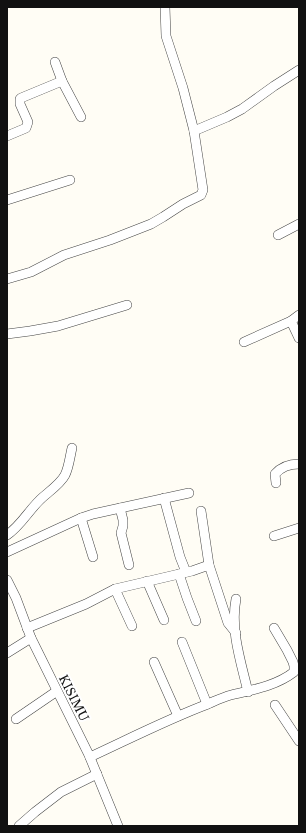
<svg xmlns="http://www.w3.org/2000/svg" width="306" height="833" font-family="'Libre Baskerville',serif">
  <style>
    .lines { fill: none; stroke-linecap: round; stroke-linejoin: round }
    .minor-casing { stroke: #444; stroke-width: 10 }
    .minor { stroke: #fff; stroke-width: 9 }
    .labels { text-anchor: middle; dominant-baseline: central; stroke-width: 4; stroke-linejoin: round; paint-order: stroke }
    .street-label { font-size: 12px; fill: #111; stroke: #fff }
  </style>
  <rect width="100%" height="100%" fill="#fffdf5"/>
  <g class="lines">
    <defs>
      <g id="minor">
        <polyline points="55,62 62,81 81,117"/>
        <polyline points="194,131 227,117 242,109 274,86 299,70"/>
        <polyline points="7,136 26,128 28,122 20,104 20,99 21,98 62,81"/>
        <polyline points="7,200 70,180"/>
        <polyline points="278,235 299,224"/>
        <polyline points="7,279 31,272 64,255 110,240 151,224 163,217 183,204 201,195 203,190 194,131 183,88 166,36 165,7"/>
        <polyline points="291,321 299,338"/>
        <polyline points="7,334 30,331 58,326 127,305"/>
        <polyline points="244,342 291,321 299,315"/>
        <path d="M276,483L275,474C281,467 290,464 299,464"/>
        <polyline points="164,498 180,557 186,572"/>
        <polyline points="120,508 123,520 123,526 121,533 129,565"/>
        <polyline points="201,511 209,565 228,623 236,633"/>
        <polyline points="81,518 93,557"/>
        <path d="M7,535C21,526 30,508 43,497C50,491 61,483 65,475C69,467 70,456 72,448"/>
        <polyline points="274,536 299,528"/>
        <polyline points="7,552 81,518 93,514 189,493"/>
        <polyline points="179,574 187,598 196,621"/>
        <polyline points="7,580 16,598 31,638 89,755 118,826"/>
        <polyline points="147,581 164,620"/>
        <polyline points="115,589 132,626"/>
        <path d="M236,599C230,630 241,662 248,692"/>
        <polyline points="27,628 86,604 115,589 192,571 209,565"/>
        <polyline points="182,642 207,704"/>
        <polyline points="7,653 31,638"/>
        <polyline points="154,662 178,716"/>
        <polyline points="275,705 299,741"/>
        <polyline points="16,719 57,691"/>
        <path d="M90,757C129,739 168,719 208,704C215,701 223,697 231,695C252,690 276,686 294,672V666L293,662L287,650L274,628"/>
        <polyline points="19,826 35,812 61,792 97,774"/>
      </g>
    </defs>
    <!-- minor casing -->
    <use href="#minor" class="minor-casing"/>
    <!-- minor -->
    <use href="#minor" class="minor"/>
  </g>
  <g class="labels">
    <!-- street labels -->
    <g class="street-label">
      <text transform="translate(74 698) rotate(63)">KISIMU</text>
    </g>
  </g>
  <!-- border -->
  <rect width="306" height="833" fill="none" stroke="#111111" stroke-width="16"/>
</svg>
